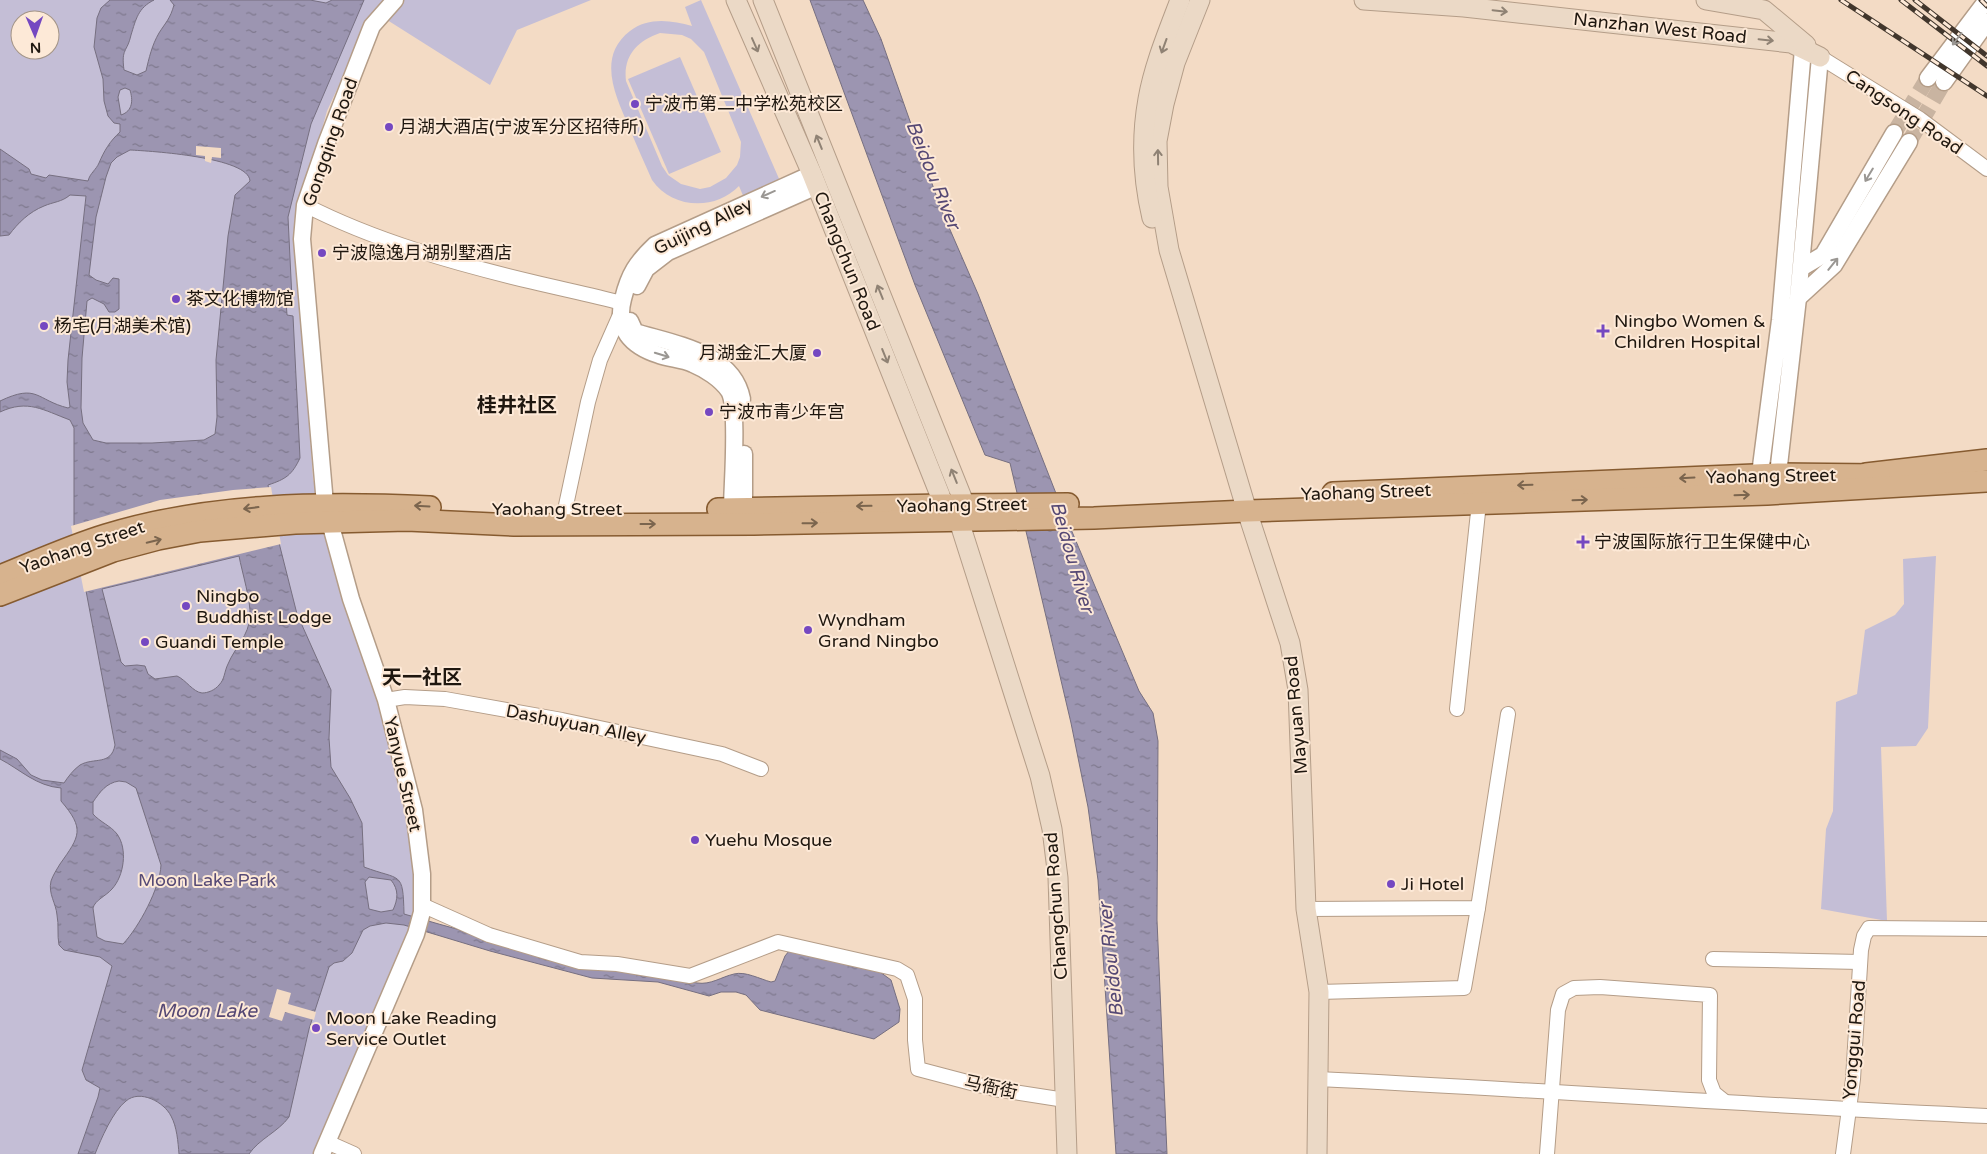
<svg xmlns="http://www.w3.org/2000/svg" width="1987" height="1154" font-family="'Varela Round','Noto Sans SC',sans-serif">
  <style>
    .park { fill: #c4bed6; fill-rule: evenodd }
    .water { fill: url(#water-ripples); stroke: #766f80; fill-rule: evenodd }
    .pier { fill: #f3dbc5 }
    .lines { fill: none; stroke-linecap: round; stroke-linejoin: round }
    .tertiary-tunnel { stroke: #c9b4a1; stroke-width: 16; stroke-dasharray: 16 8; stroke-linecap: butt }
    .minor-casing { stroke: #b49d88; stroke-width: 16 }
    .tertiary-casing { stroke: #b49d88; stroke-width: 19 }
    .secondary-casing { stroke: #b49d88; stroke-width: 21 }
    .primary-casing { stroke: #865b30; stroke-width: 24 }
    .minor { stroke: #fff; stroke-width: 14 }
    .tertiary { stroke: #fff; stroke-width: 16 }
    .secondary { stroke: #ebd9c6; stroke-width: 19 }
    .primary { stroke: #d7b38e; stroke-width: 21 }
    .rail-casing { stroke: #41362c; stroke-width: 5 }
    .rail { stroke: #fde9d7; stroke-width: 3; stroke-dasharray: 9; stroke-linecap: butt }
    .oneway { stroke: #8f8274 }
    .oneway2 { stroke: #9a9793 }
    .oneway3 { stroke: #7b654e }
    .poi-dot { fill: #7548c1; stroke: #fde9d7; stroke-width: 2 }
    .labels { text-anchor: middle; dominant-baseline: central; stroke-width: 4; stroke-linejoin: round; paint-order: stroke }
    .street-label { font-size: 18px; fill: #1f170f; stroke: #fde9d7 }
    .poi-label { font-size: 18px; fill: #1f170f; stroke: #fde9d7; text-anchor: start }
    .park-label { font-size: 18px; fill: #564a76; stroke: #fde9d7 }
    .water-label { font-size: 19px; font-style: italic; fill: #554874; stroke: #fde9d7 }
    .quarter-label { font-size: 20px; font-weight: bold; fill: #1f170f; stroke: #fde9d7 }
  </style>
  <defs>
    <pattern id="water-ripples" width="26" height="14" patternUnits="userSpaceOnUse" patternTransform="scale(1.25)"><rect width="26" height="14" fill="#9c95b1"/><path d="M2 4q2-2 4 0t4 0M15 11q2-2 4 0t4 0" fill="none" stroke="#7f798e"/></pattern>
  </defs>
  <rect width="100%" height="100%" fill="#f3dbc5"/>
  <!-- park -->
  <g class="park">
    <path d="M0,0H591L517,30L490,85L384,18L371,16L327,111L296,222V234L313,478L326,539L379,698L411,835L417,885L410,933L316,1154H0ZM20,20H50V50H20Z"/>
    <path d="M701,0L780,181L744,198L739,186C715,211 672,209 652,180C644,162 636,144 629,127C616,97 596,57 630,31C648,17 671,20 692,26L685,7ZM660,33L682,35L691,39L704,52L741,142L740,157L737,165L726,178L710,187L700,189L681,184L668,175L662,166L626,81C623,56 637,41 660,33Z"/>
    <polygon points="680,57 721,152 669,174 628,79"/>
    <polygon points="1936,556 1928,728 1916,746 1881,747 1887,921 1821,909 1826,829 1833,811 1836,702 1857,694 1865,630 1895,615 1904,604 1903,559"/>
  </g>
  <!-- water -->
  <g class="water">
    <path d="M110,0H154C138,8 136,19 131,35C127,53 121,48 124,70L137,75L146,71C149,58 152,45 159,33C166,22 170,19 174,5L170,0H310L326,3L332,0H364L311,124L288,217L292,299L286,300L287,315L293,316L300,458C292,475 286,479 268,485L275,527L297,614L331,690L329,738L331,767L350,798L362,823L364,867C401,881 403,870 404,914C499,942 599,967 697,983C711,985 721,977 734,974C745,971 760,979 771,982L775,981L785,956L789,951L880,972L891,980L900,1009L899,1022L874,1039L760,1010L746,995L736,992H721L709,996L658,982L592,978L490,951L404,925L386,923L370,926L363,930L352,953L343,961L334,963L329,967L309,1029L289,1117C278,1132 259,1139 249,1154H179C178,1142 177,1127 171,1116C164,1102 140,1089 126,1101C113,1111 101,1139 95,1154H78L98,1097L100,1088L86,1080L82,1070L112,966L100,957L64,950L59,945C57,935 59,925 57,915C56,903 48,894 51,881C53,875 57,869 60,864C80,836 85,829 61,801V788C36,786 21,770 0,759V750L17,759L31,775L42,780L64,783C68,777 73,770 80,765C94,757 111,766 115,745L74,527V428L70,420C43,410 28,399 0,412V401C38,383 36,400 68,408L70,407L67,382L68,360L86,196L70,195C62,202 53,202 44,206C29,212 18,223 9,235L0,236V149L29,169L31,174L46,178L49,175L88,181C90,173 96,170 99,163C104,151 110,141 120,132V124L114,123L108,116L104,101L103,79L94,47L97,18L101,8ZM125,88L130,90C133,100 133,111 121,115L118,97L120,90ZM130,150C150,151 249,157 250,181L235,195L228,236L216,360L217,417L215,434L204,440L152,443H106L93,440L83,423L81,408L82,358L87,301L92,298L104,304L109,312H115L119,309V279L113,278L108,284L96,280L89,275L96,217L106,177L111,163L117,157ZM239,556C242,572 251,601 250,616C249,636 235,647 228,664C224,672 225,679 219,685C215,690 208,693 202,693C193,692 186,680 177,676L155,679L148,674L145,666L137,665L125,666L121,662L102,589ZM119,781L126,782L136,788L161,865C160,888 139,927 123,944L105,941L97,937L93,908C95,900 106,896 112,889C124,876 128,849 117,834C111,826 100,822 93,814V802C100,792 106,783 119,781ZM369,877L391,880C399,890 398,899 393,910L381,912L369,909L365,882Z"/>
    <polygon points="810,0 863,0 881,39 941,209 978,294 1057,496 1139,691 1153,713 1158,741 1157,920 1167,1154 1116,1154 1098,880 1088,807 1071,723 1010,463 985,455 915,285"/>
  </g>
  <!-- pier -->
  <g class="pier">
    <polygon points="196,146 221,148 221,158 212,157 211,163 205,161 205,156 196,155"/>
    <polygon points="271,487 281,544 84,592 71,526 160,500 233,490"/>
    <polygon points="277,989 291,993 288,1004 316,1012 314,1020 285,1012 282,1021 269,1017"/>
  </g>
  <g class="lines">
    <!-- tertiary-tunnel -->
    <g class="tertiary-tunnel">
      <polyline points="1894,133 1928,78"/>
      <polyline points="1909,142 1944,82"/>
    </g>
    <defs>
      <g id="minor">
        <polyline points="1820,57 1920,119 1987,169"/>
        <path d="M305,205C375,241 457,264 533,282C562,289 592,295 622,303"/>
        <polyline points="565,510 588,402 600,360 619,317"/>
        <polyline points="386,700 405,697 445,699 562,720 722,754 761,769"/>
        <polyline points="1457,709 1479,503"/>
        <polyline points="422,905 489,935 580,962 617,964 690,976 778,942 897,969 907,975 915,999 915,1040 918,1069 994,1089 1065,1100"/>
        <polyline points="1306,909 1478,908 1508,714"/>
        <polyline points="1713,959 1860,962"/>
        <polyline points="1319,992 1464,988 1478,908"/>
        <path d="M1318,1079C1541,1090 1764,1106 1987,1116"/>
        <polyline points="327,1142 354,1154"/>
        <polyline points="1547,1154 1558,1010 1563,994 1574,988 1600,987 1710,995 1709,1080 1714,1093 1724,1101"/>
        <polyline points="1843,1154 1853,1079 1861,950 1864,936 1869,928 1987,929"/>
      </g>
      <g id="tertiary">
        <polyline points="1803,49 1780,320 1760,474 1767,494 1778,474 1798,298 1820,57"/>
        <polyline points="1928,78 1987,0"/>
        <polyline points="1944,82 1987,22"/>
        <polyline points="1801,268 1823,255 1894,133"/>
        <polyline points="637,286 646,269 668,252 817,186"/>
        <polyline points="1798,298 1834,265 1909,142"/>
        <path d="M630,321L635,332C674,344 733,352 742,399"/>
        <polyline points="744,454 744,509"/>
        <path d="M732,509C732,486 739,408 729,391C721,379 705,369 693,364C682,359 670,359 659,355C631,346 615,329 623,299C629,274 637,262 655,245L812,174"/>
        <polyline points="322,1154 416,934 422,912 422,874 414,810 386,700 351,599 325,504 302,239 305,205 326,144 370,31 372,26 395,0"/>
      </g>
      <g id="secondary">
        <polyline points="736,0 812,174 944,505 959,521 1040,776 1052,829 1058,878 1067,1154"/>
        <polyline points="763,0 965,505 960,518"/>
        <polyline points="1200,0 1175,63 1164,104 1157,141 1158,187 1169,250 1247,511 1290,643 1298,690 1306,909 1319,992 1317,1154"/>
        <polyline points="1364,0 1464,7 1791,43 1820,57"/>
        <polyline points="1706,0 1764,10 1806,45"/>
        <path d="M1152,218C1143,180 1141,138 1148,99C1154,65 1168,32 1180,0"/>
      </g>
      <g id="primary">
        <polyline points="1866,474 1987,460"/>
        <polyline points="1333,493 1778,474 1879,475"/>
        <polyline points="718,509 944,505 1068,504"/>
        <path d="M0,576C35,562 70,546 106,535C211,503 322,502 430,507"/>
        <polyline points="0,595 113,551 158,539 200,531 295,523 407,520 514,525 754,524 1094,518 1247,511 1767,494 1987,481"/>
      </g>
    </defs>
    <!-- minor casing -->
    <use href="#minor" class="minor-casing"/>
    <!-- tertiary casing -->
    <use href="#tertiary" class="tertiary-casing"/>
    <!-- secondary casing -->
    <use href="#secondary" class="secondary-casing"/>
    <!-- primary casing -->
    <use href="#primary" class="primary-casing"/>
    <!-- minor -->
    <use href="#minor" class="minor"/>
    <!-- tertiary -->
    <use href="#tertiary" class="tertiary"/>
    <!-- secondary -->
    <use href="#secondary" class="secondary"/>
    <!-- primary -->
    <use href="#primary" class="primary"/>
    <defs>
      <g id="rail">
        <polyline points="1841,0 1987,96"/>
        <polyline points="1901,0 1987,66"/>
        <polyline points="1915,0 1987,56"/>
        <polyline points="1981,0 1987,6"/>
      </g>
    </defs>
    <!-- rail casing -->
    <use href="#rail" class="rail-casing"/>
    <!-- rail -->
    <use href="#rail" class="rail"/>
  </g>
  <!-- one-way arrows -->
  <defs><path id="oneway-shaft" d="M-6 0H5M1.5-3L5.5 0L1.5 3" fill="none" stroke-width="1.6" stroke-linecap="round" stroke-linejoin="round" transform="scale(1.25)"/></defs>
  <g class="oneway">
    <use href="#oneway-shaft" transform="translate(1500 11) rotate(6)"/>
    <use href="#oneway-shaft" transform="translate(1766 40) rotate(6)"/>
    <use href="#oneway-shaft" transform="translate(755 45) rotate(66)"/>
    <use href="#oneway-shaft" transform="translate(1164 46) rotate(110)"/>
    <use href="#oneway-shaft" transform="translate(819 142) rotate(-112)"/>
    <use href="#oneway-shaft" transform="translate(1158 157) rotate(-91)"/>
    <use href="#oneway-shaft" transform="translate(880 292) rotate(-112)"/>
    <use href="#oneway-shaft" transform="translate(885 356) rotate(68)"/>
    <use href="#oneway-shaft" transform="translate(954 476) rotate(-112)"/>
  </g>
  <g class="oneway2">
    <use href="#oneway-shaft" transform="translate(1957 39) rotate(127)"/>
    <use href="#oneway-shaft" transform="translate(1869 175) rotate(121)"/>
    <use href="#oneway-shaft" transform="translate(768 194) rotate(156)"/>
    <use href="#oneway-shaft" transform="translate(1833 264) rotate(-51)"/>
    <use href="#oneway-shaft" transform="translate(662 355) rotate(17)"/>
  </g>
  <g class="oneway3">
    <use href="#oneway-shaft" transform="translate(1687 478) rotate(177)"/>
    <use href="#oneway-shaft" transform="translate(1525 485) rotate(178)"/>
    <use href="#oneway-shaft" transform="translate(1742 495) rotate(-2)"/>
    <use href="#oneway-shaft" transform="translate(1580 500) rotate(-2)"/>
    <use href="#oneway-shaft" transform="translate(422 506) rotate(-177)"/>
    <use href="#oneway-shaft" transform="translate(864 506) rotate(179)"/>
    <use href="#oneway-shaft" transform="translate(251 508) rotate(173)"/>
    <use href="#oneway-shaft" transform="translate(810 523) rotate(-1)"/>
    <use href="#oneway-shaft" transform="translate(648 524)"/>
    <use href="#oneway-shaft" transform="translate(154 541) rotate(-13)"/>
  </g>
  <!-- markers -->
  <g class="poi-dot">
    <circle cx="635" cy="104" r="5"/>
    <circle cx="389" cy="127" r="5"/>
    <circle cx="322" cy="253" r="5"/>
    <circle cx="176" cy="299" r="5"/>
    <circle cx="44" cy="326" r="5"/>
    <path d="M1600.5 323.5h5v5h5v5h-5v5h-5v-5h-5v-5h5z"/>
    <circle cx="817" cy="353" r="5"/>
    <circle cx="709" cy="412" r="5"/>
    <path d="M1580.5 534.5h5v5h5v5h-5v5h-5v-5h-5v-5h5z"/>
    <circle cx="186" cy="606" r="5"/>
    <circle cx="808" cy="630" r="5"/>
    <circle cx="145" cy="642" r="5"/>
    <circle cx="695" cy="840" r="5"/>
    <circle cx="1391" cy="884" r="5"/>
    <circle cx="316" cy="1028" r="5"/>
  </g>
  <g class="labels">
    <!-- street labels -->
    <g class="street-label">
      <text transform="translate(1660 28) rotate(6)">Nanzhan West Road</text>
      <text transform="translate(1904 112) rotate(34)">Cangsong Road</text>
      <text transform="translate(330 142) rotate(-71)">Gongqing Road</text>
      <text transform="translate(703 226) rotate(-26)">Guijing Alley</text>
      <text transform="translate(847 261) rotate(68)">Changchun Road</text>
      <text transform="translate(1771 476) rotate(-1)">Yaohang Street</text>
      <text transform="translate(1366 492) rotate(-2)">Yaohang Street</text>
      <text transform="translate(962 505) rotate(-1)">Yaohang Street</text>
      <text x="557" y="509">Yaohang Street</text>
      <text transform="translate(82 547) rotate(-19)">Yaohang Street</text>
      <text transform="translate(1296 715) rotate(-95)">Mayuan Road</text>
      <text transform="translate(576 724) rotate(11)">Dashuyuan Alley</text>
      <text transform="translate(403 774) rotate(77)">Yanyue Street</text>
      <text transform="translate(1056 906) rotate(-94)">Changchun Road</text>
      <text transform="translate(1854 1040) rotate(-85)">Yonggui Road</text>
      <text transform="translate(991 1087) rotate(12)">马衙街</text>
    </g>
    <!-- poi labels -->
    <g class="poi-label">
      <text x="645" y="104">宁波市第二中学松苑校区</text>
      <text x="399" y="127">月湖大酒店(宁波军分区招待所)</text>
      <text x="332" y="253">宁波隐逸月湖别墅酒店</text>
      <text x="186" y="299">茶文化博物馆</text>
      <text x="1614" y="321">Ningbo Women &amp;<tspan x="1614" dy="21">Children Hospital</tspan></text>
      <text x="54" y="326">杨宅(月湖美术馆)</text>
      <text x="807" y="353" text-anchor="end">月湖金汇大厦</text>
      <text x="719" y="412">宁波市青少年宫</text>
      <text x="1594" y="542">宁波国际旅行卫生保健中心</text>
      <text x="196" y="596">Ningbo<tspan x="196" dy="21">Buddhist Lodge</tspan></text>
      <text x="818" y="620">Wyndham<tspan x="818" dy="21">Grand Ningbo</tspan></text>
      <text x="155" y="642">Guandi Temple</text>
      <text x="705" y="840">Yuehu Mosque</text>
      <text x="1401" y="884">Ji Hotel</text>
      <text x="326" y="1018">Moon Lake Reading<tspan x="326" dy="21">Service Outlet</tspan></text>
    </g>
    <!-- park labels -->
    <g class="park-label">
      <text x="207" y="880">Moon Lake Park</text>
    </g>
    <!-- water labels -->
    <g class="water-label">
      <text transform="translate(933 175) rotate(68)">Beidou River</text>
      <text transform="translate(1072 557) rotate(74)">Beidou River</text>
      <text transform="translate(1111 960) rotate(-96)">Beidou River</text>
      <text x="207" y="1011">Moon Lake</text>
    </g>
    <!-- quarter labels -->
    <g class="quarter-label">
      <text x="517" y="406">桂井社区</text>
      <text x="422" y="678">天一社区</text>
    </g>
  </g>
  <!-- north arrow -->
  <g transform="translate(35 35) rotate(178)"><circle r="24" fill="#fde9d7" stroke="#a49587"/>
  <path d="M0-4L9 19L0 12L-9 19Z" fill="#7548c1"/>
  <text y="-8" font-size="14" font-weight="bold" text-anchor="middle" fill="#1f170f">N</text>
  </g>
</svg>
